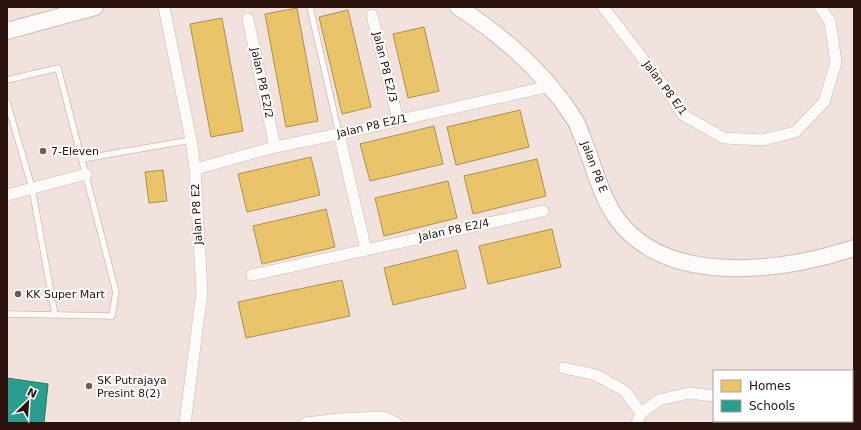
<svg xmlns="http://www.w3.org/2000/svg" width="861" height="430" font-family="'DejaVu Sans',sans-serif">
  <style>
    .homes { fill: #e9c46a; stroke: #af8f4e }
    .schools { fill: #2a9d8f; stroke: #2a7367 }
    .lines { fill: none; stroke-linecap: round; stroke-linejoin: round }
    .lane-casing { stroke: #cdb9b4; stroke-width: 7 }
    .street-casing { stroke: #cdb9b4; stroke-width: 12 }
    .secondary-casing { stroke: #cdb9b4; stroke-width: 18 }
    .lane { stroke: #fdfbfa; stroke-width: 5.5 }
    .street { stroke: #fdfbfa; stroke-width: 11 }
    .secondary { stroke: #fdfbfa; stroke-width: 16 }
    .poi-dot { fill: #6f5b55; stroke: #fff; stroke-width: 1.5 }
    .labels { text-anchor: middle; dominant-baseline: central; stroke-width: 4; stroke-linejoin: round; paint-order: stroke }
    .street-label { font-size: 11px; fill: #29120b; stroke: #fff }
    .poi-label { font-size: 11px; fill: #29120b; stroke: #fff; text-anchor: start }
  </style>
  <rect width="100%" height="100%" fill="#f2e2de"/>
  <!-- homes -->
  <g class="homes">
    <polygon points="297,8 318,121 286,127 265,14"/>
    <polygon points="348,10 371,107 342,114 319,17"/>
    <polygon points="222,18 243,131 211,137 190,24"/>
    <polygon points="424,27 439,91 408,98 393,34"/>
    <polygon points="520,110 529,147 456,165 447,127"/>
    <polygon points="434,126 443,164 370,181 360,144"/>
    <polygon points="311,157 320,195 247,212 238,174"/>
    <polygon points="537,159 546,196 473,214 464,176"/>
    <polygon points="163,170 167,201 149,203 145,172"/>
    <polygon points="448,181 457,218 384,236 375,198"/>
    <polygon points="326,209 335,247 262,264 253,226"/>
    <polygon points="552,229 561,267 488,284 479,246"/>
    <polygon points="457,250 466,288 393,305 384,268"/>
    <polygon points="342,280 350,316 246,338 238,302"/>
  </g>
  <!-- schools -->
  <polygon class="schools" points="7,378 48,384 44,423 7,423"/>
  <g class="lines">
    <defs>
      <g id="lane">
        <polyline points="310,7 339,134"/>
        <polyline points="7,80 58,68 116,292 112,316 7,314"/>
        <polyline points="7,102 32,188 55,315"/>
        <polyline points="82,159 191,140"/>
      </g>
      <g id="street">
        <polyline points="164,7 191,140 195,169 202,292 185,423"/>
        <polyline points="603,7 665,87 683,115 724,138 763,140 795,132 824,102 836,62 830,22 820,7"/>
        <polyline points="372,15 398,120"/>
        <polyline points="248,19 275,147"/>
        <polyline points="339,134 366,250"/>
        <polyline points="195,169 275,147 339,134 550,86"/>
        <polyline points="7,195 86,174"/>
        <polyline points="252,275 543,211"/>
        <polyline points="564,368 596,375 625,391 641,413 637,423"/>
        <polyline points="641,413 659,400 689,393 714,396"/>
        <polyline points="306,423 339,419 383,417 396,423"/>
      </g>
      <g id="secondary">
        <path d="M458,7C503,36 544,72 573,117C578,123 580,132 583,139C594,166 600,195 617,219C668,288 784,271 854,248"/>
        <polyline points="7,31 95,7"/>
      </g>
    </defs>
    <!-- lane casing -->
    <use href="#lane" class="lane-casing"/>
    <!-- street casing -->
    <use href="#street" class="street-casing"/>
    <!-- secondary casing -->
    <use href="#secondary" class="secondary-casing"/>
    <!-- lane -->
    <use href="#lane" class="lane"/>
    <!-- street -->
    <use href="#street" class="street"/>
    <!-- secondary -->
    <use href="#secondary" class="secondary"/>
  </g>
  <!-- markers -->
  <g class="poi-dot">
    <circle cx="43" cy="151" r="4"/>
    <circle cx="18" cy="294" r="4"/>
    <circle cx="89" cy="386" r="4"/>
  </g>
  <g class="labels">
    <!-- street labels -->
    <g class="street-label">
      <text transform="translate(385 67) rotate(76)">Jalan P8 E2/3</text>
      <text transform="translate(262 83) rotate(78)">Jalan P8 E2/2</text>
      <text transform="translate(665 88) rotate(53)">Jalan P8 E/1</text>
      <text transform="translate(372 126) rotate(-13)">Jalan P8 E2/1</text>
      <text transform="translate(594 167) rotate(69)">Jalan P8 E</text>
      <text transform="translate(197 214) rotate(-93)">Jalan P8 E2</text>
      <text transform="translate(454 230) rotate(-12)">Jalan P8 E2/4</text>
    </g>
    <!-- poi labels -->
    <g class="poi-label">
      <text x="51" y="151">7-Eleven</text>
      <text x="26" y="294">KK Super Mart</text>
      <text x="97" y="380">SK Putrajaya<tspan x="97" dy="13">Presint 8(2)</tspan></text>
    </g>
  </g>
  <!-- border -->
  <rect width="861" height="430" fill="none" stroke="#29120b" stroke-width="16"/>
  <!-- legend -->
  <rect x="713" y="370" width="140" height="52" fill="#ffffff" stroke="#a9a09d"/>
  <rect x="721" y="380" width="20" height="12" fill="#e9c46a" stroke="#a9a09d"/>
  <text x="749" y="390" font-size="12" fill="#29120b">Homes</text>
  <rect x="721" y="400" width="20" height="12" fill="#2a9d8f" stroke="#a9a09d"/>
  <text x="749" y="410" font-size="12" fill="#29120b">Schools</text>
  <!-- north arrow -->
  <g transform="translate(28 402) rotate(25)" stroke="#ffffff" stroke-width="3" paint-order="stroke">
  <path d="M0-3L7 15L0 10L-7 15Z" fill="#29120b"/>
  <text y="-6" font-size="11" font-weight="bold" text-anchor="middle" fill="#29120b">N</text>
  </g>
</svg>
